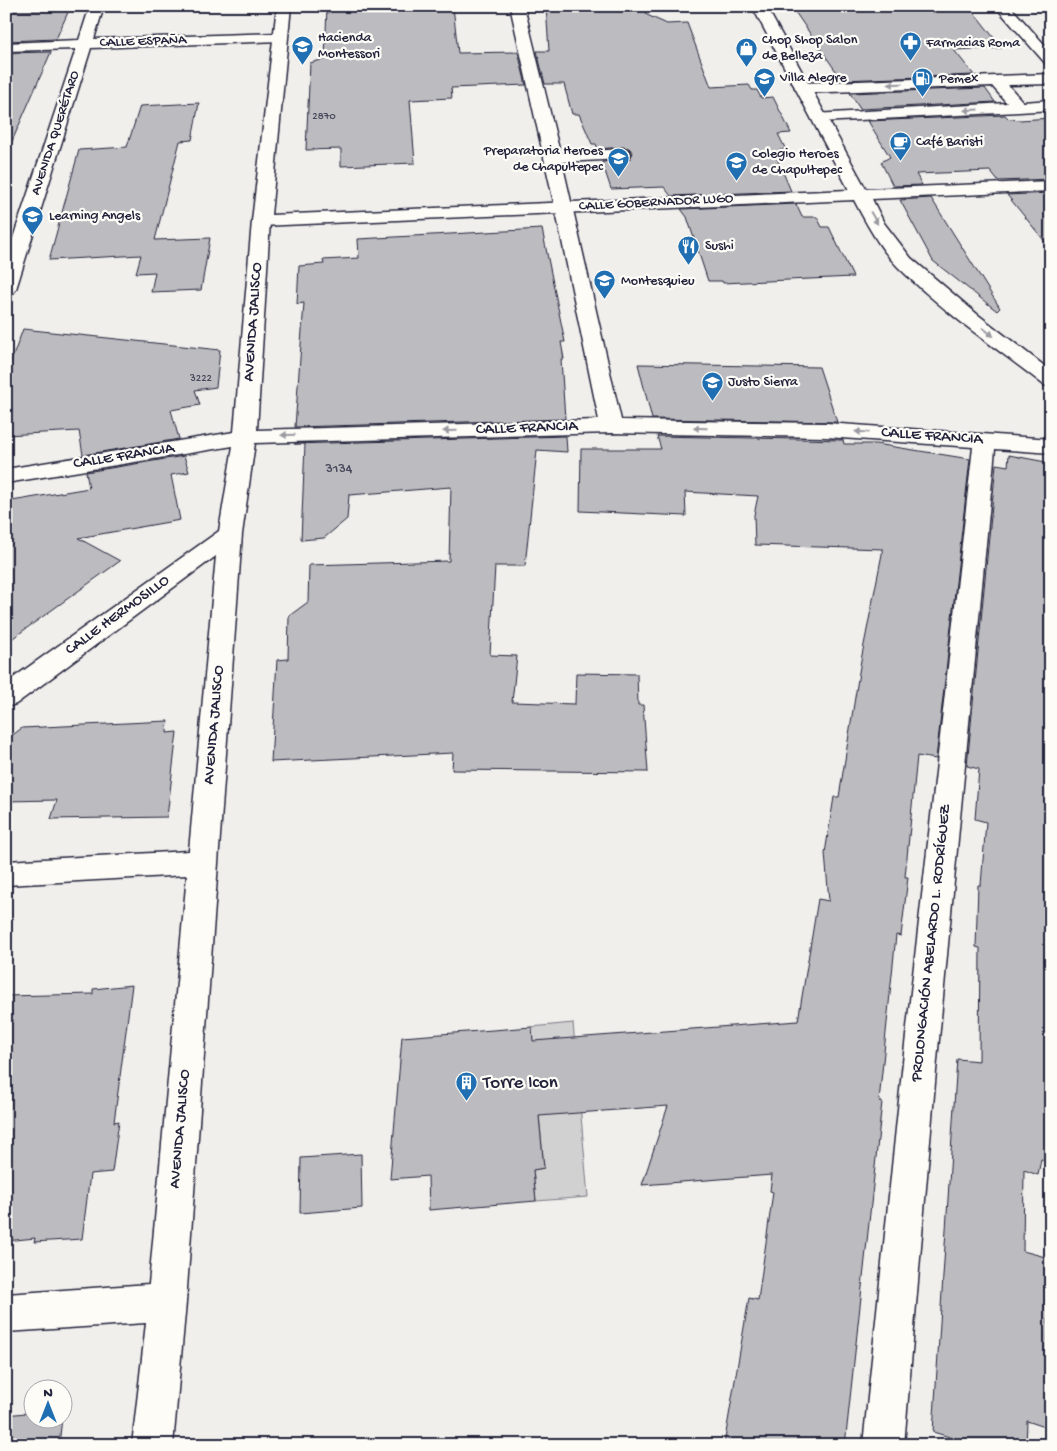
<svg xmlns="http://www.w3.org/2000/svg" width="1057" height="1451" font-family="'Gochi Hand',sans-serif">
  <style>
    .green { fill: #d2d1d1; stroke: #7a7a86 }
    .building { fill: #bcbcc0; stroke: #22223b }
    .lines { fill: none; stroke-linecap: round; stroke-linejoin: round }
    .minor-casing { stroke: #22223b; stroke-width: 3 }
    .major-casing { stroke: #22223b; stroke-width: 3 }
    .minor { fill: #fdfcf7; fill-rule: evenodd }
    .major { fill: #fdfcf7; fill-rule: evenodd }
    .oneway { fill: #9a9aa2 }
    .labels { text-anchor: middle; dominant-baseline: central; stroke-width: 4.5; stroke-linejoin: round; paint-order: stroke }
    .far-number-label { font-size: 11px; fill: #48485c }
    .far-poi-label { font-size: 14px; fill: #22223b; stroke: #fdfcf7; text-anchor: start }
    .far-street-label { font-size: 14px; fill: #22223b; stroke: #fdfcf7 }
    .number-label { font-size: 14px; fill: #48485c }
    .street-label { font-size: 16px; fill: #22223b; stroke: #fdfcf7 }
    .near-poi-label { font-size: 19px; fill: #22223b; stroke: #fdfcf7; text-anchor: start }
  </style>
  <rect width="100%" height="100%" fill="#f0efec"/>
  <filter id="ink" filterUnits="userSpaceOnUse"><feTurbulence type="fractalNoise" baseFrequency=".02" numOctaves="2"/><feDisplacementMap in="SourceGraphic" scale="10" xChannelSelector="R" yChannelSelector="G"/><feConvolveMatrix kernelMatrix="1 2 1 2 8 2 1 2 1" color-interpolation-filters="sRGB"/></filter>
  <g filter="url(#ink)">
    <!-- green -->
    <polygon class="green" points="573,1023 588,1197 536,1201 533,1170 544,1168 531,1027"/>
    <!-- building -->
    <g class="building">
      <polygon points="327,6 453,6 458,53 518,52 526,85 451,88 452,98 410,100 415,163 341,166 341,149 306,150 310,63 325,59"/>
      <polygon points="546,6 643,6 647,15 667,24 687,23 711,87 749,85 752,90 757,90 761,98 773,97 791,133 778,134 786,150 780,150 784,158 777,158 791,191 671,196 664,187 611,189 602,162 629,160 633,153 629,148 623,147 598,149 596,144 592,144 579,114 572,114 564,84 545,84 537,51 549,51"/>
      <polygon points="791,6 969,6 1002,48 954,50 974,75 842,80"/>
      <polygon points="69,10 56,39 6,41 6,11"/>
      <polygon points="51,52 6,155 6,53"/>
      <polygon points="985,88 995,102 860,109 850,93"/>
      <polygon points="199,103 192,140 180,141 155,240 210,238 201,290 151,292 155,272 136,273 141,255 49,260 79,150 127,147 140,106"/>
      <polygon points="1005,115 1009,119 1020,120 1051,118 1051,179 998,181 990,171 916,174 922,185 893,186 881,162 890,157 868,121"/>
      <polygon points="1051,193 1051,249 1007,195"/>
      <polygon points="931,198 1000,308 997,311 933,261 900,200"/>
      <polygon points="796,204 802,217 817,217 822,227 829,227 853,277 723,283 722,281 708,281 687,217 681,209"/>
      <polygon points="542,229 565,342 561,342 564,359 561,359 565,419 295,427 304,303 297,304 299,266 324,264 323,260 359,258 358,239"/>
      <polygon points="23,329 220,350 216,387 195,390 200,405 171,410 179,439 83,455 79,431 6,435 6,375"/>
      <polygon points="638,364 819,367 837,422 652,419"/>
      <polygon points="566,436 567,452 537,450 525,566 495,566 490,655 517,656 512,702 575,704 576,673 637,674 638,705 643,705 648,772 452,770 453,753 271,762 277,660 288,659 289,616 308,602 309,565 449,561 451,487 349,495 347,519 324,538 301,540 305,444 294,444"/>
      <polygon points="657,436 843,440 844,444 876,444 970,459 936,759 917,756 905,877 908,877 901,936 896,935 879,1101 882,1102 845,1445 724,1445 749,1298 758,1300 773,1192 770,1191 772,1175 642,1185 668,1106 539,1116 544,1168 533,1170 536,1201 429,1210 428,1176 390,1179 402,1037 532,1027 533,1041 798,1021 818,899 829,901 825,853 834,797 839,797 861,660 883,549 755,545 754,515 758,496 685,492 686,516 580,511 581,449 661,449"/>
      <polygon points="1009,455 1051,463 1049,718 1051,719 1051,835 1049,835 1051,1161 1041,1159 1038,1175 1024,1170 1023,1251 1049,1258 1046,1400 1045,1427 1027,1421 1026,1445 976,1445 933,1432 957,1059 979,1061 980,948 976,947 978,885 981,885 986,822 975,819 979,769 967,766 996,464 1008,466"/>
      <polygon points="184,456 189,472 171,475 180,520 78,538 120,561 6,643 6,502 89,488 86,472"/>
      <polygon points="168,721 167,733 177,732 167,817 51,819 57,800 6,801 6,740 22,728"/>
      <polygon points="132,985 114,1122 119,1121 112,1172 90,1174 82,1239 34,1242 35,1238 6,1241 6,996 93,994 93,989"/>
      <polygon points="361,1154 362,1208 300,1213 301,1158"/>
      <polygon points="26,1413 32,1413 32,1418 62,1418 59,1445 6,1445 6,1415"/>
    </g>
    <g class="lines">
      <defs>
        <g id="minor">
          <polygon points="90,6 104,6 94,39 280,33 287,37 280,41 91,48 16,289 13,293 6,295 6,259 76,49 6,51 6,43 79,40"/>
          <polygon points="510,6 524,6 560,153 623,149 629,150 631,154 629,158 623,159 562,162 621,420 826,423 1051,439 1051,453 995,449 936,1071 904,1445 863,1445 902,1071 973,447 826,437 611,433 255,443 242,534 186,1302 173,1445 132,1445 146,1323 6,1332 6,1294 149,1284 187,875 6,885 6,861 189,851 216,556 16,704 6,707 6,683 219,531 233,446 6,483 6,469 234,432 252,221 255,217 267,217 270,221 257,430 599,420 555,207"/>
          <polygon points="1051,74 1051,84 1008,85 1023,102 1051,100 1051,110 1019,112 820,122 814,120 812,117 814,114 1007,103 992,86 803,93 795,88 803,83"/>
        </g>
        <g id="major">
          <path d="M277,6H291L271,215L849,190L752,6H766L866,189L1051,181V191L872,199L884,223L911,258L977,314L1051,371V387L1044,385C995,347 942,311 898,267C880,249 866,223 854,200L261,226L255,225L252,221Z"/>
          <polygon points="995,6 1010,6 1051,52 1051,65 1046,64"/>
        </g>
      </defs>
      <!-- minor casing -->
      <use href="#minor" class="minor-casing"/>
      <!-- major casing -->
      <use href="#major" class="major-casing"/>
      <!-- minor -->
      <use href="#minor" class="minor"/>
      <!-- major -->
      <use href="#major" class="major"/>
    </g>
    <!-- one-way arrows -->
    <defs><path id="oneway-solid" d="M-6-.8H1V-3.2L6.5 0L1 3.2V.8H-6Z" transform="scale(1.25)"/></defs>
    <g class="oneway">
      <use href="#oneway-solid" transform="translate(895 84) rotate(178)"/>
      <use href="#oneway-solid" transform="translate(971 110) rotate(177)"/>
      <use href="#oneway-solid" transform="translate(874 218) rotate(60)"/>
      <use href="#oneway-solid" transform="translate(988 332) rotate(38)"/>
      <use href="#oneway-solid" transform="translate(700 428) rotate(-179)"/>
      <use href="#oneway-solid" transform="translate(450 431) rotate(178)"/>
      <use href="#oneway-solid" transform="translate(862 432) rotate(-176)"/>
      <use href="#oneway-solid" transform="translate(288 435) rotate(178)"/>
    </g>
  </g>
  <!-- icons -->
  <defs>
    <symbol id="pharmacy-pin" viewBox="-11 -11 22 30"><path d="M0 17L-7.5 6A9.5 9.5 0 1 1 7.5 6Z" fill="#1f6fb2" stroke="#fdfcf7"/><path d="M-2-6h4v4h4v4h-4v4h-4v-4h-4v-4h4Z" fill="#fff"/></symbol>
    <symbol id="school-pin" viewBox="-11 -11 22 30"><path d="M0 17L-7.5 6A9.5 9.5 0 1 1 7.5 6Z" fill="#1f6fb2" stroke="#fdfcf7"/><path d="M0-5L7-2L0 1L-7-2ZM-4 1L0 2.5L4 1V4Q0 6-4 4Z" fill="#fff"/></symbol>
    <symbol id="shop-pin" viewBox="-11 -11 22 30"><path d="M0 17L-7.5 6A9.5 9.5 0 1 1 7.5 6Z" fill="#1f6fb2" stroke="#fdfcf7"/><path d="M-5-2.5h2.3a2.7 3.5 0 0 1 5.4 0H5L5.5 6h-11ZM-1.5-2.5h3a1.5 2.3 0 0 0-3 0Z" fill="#fff"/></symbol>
    <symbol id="fuel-pin" viewBox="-11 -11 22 30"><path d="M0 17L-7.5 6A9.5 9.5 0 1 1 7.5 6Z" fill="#1f6fb2" stroke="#fdfcf7"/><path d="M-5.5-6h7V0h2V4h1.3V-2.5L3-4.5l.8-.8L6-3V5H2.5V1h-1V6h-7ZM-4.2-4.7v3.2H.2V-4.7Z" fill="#fff"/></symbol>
    <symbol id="cafe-pin" viewBox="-11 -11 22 30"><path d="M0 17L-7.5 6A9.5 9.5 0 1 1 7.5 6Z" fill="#1f6fb2" stroke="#fdfcf7"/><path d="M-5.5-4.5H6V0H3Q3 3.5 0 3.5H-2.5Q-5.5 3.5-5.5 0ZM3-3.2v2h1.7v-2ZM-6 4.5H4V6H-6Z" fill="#fff"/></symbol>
    <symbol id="university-pin" viewBox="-11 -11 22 30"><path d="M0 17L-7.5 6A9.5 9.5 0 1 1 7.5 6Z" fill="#1f6fb2" stroke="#fdfcf7"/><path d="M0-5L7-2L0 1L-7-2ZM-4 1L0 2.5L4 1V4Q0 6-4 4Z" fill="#fff"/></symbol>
    <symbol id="restaurant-pin" viewBox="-11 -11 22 30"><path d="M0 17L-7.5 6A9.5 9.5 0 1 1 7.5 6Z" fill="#1f6fb2" stroke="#fdfcf7"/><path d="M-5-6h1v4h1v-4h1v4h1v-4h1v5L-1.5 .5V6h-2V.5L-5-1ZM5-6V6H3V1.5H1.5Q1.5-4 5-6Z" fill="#fff"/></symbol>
    <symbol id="building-pin" viewBox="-11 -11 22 30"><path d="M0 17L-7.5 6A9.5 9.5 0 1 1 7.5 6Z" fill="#1f6fb2" stroke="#fdfcf7"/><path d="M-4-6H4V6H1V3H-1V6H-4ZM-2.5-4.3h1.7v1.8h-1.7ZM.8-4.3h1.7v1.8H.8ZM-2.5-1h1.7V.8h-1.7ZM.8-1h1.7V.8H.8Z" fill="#fff"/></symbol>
  </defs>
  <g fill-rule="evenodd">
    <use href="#pharmacy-pin" x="898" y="30" width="25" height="34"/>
    <use href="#school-pin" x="290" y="34" width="25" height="34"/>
    <use href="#shop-pin" x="734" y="36" width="25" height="34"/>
    <use href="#school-pin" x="752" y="66" width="25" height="34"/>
    <use href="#fuel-pin" x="910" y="66" width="25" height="34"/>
    <use href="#cafe-pin" x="888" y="130" width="25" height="34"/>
    <use href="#school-pin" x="606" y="146" width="25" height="34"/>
    <use href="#university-pin" x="724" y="150" width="25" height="34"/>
    <use href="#school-pin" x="20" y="204" width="25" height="34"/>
    <use href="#restaurant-pin" x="676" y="234" width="25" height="34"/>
    <use href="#school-pin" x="592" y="268" width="25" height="34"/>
    <use href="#school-pin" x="700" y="370" width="25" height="34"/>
    <use href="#building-pin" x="454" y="1070" width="25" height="34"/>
  </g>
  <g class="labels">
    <!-- far-number labels -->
    <g class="far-number-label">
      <text x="324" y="117">2870</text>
      <text x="201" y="379">3222</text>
    </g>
    <!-- far-poi labels -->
    <g class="far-poi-label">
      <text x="318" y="38">Hacienda<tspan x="318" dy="16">Montessori</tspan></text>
      <text x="762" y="40">Chop Shop Salon<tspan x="762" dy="16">de Belleza</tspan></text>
      <text x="926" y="43">Farmacias Roma</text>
      <text x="780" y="78">Villa Alegre</text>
      <text x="939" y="79">Pemex</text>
      <text x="916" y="142">Café Baristi</text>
      <text x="603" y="151" text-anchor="end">Preparatoria Heroes<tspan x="603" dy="16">de Chapultepec</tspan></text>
      <text x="752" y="154">Colegio Heroes<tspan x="752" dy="16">de Chapultepec</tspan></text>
      <text x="49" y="216">Learning Angels</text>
      <text x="705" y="246">Sushi</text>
      <text x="621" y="281">Montesquieu</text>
      <text x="728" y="382">Justo Sierra</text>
    </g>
    <!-- far-street labels -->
    <g class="far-street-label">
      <text transform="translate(143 42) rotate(-2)">CALLE ESPAÑA</text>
      <text transform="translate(56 133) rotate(-72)">AVENIDA QUERÉTARO</text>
      <text transform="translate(656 203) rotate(-3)">CALLE GOBERNADOR LUGO</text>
    </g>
    <!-- number labels -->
    <g class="number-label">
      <text x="339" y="469">3134</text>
    </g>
    <!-- street labels -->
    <g class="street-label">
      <text transform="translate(254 322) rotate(-86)">AVENIDA JALISCO</text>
      <text transform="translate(527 429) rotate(-2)">CALLE FRANCIA</text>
      <text transform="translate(932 437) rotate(4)">CALLE FRANCIA</text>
      <text transform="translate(124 457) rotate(-9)">CALLE FRANCIA</text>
      <text transform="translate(118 616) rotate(-36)">CALLE HERMOSILLO</text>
      <text transform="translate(215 725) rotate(-85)">AVENIDA JALISCO</text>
      <text transform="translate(932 943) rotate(-84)">PROLONGACIÓN ABELARDO L. RODRÍGUEZ</text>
      <text transform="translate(181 1129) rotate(-85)">AVENIDA JALISCO</text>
    </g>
    <!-- near-poi labels -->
    <g class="near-poi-label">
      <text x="483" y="1083">Torre Icon</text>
    </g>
  </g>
  <!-- margin -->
  <rect width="1057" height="1451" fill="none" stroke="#fdfcf7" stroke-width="25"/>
  <rect x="12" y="12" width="1032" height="1426" fill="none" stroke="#22223b" stroke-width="2" filter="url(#ink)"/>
  <!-- north arrow -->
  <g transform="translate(48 1404)"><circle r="24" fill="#fdfcf7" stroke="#a5a5ac"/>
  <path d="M0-4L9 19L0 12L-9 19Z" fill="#1f6fb2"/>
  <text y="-8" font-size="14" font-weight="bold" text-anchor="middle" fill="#22223b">N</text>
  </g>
</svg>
